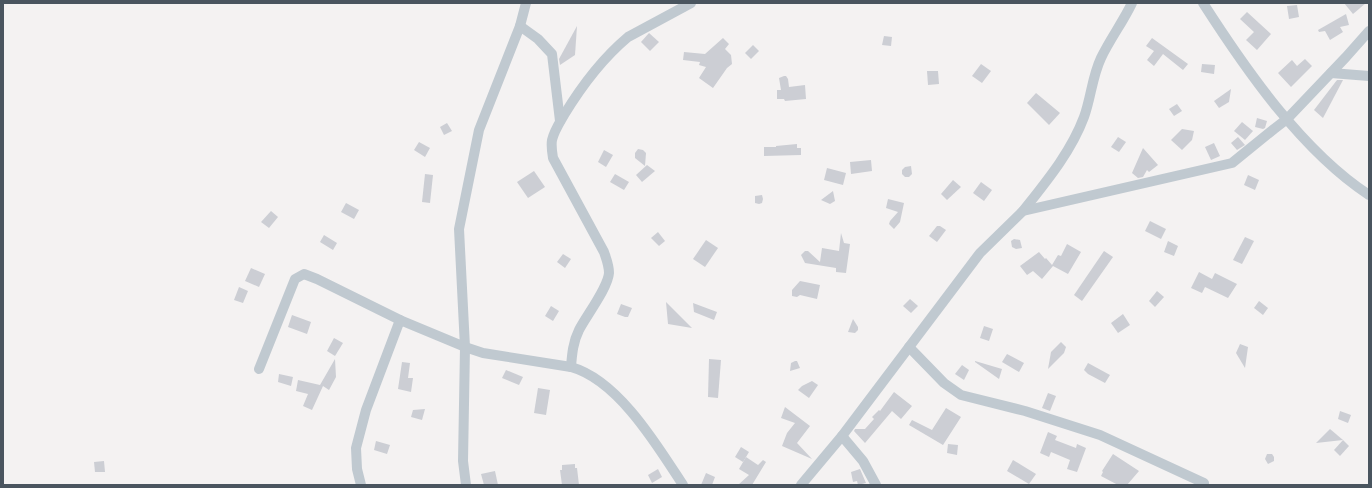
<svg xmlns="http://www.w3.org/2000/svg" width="1372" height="488" font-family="'Asap Condensed',sans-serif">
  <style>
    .building { fill: #ccced4 }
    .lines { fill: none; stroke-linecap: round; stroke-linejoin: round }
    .street { stroke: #c0c9d0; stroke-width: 10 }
  </style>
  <rect width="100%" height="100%" fill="#f4f2f2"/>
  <!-- building -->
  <g class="building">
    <polygon points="1344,3 1366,3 1353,14"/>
    <polygon points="1297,5 1299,17 1289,19 1287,6"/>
    <polygon points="1247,12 1271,34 1257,50 1246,40 1254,32 1240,19"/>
    <polygon points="1346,14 1349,25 1340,27 1343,32 1330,40 1325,31 1319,32 1318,30"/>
    <polygon points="577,26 575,55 560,65 559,59"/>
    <polygon points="649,33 659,42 650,51 641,42"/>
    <polygon points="884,36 892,37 891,46 882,45"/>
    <polygon points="723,38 729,44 725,49 731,55 732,64 727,68 713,88 699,78 706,67 699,65 700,62 683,60 684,52 705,54"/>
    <polygon points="1152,38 1188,64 1183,70 1163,54 1154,66 1147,60 1154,51 1146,46"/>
    <polygon points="753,45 759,51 751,59 745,53"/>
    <polygon points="1305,59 1312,66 1291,87 1278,73 1292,60 1297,66"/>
    <polygon points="981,64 991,71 982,83 972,76"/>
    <polygon points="1202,64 1215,65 1214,74 1201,72"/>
    <polygon points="927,71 938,71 939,84 928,85"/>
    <polygon points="784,76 786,76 788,79 789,87 805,85 806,99 785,101 784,99 777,99 777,90 781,90 779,78"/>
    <polygon points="1337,80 1343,80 1323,118 1314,110"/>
    <polygon points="1231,89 1229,102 1219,108 1214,101"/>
    <polygon points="1036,93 1060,113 1049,125 1027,103"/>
    <polygon points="1177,104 1182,111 1174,116 1169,109"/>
    <polygon points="1257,118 1267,121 1265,128 1263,129 1255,127"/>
    <polygon points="1242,122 1253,131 1245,140 1234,131"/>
    <polygon points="447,123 452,131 444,135 440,127"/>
    <polygon points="1182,129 1194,131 1192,140 1182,150 1171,140"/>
    <polygon points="1118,137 1126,142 1119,152 1111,147"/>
    <polygon points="1238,137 1245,145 1237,150 1231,143"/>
    <polygon points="419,142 430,148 425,157 414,150"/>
    <polygon points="1214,143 1220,156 1211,160 1205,147"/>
    <polygon points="797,144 797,148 801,148 801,155 764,156 764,147 776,147 776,146"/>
    <polygon points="1143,148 1158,165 1149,172 1147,170 1143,177 1138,178 1132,173"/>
    <polygon points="638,149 643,150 646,153 645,166 635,158 635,153"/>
    <polygon points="604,150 613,155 606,167 598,162"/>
    <polygon points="871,160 872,171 851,174 850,162"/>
    <polygon points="647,165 655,171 642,182 636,175"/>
    <polygon points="911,166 912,174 909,177 905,177 902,174 902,170 905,167"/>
    <polygon points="827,168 846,173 843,185 824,180"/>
    <polygon points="534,171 545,187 528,198 517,182"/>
    <polygon points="425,174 433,175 430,203 422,202"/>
    <polygon points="615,174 629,182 624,190 610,182"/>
    <polygon points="1248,175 1259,180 1255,190 1244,185"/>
    <polygon points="953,180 961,187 947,200 941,194"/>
    <polygon points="981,182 992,190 984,201 973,193"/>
    <polygon points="833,191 835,201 830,204 821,200"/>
    <polygon points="762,195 763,199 762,203 759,204 755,203 755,196"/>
    <polygon points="888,199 904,203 900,222 894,229 889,224 890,221 898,212 886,208"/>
    <polygon points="346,203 359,210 354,219 341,212"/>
    <polygon points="271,211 278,217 269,228 261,222"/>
    <polygon points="1150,221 1166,229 1161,239 1145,231"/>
    <polygon points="937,226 940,226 946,230 937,242 929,236"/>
    <polygon points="658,232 665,241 659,246 651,238"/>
    <polygon points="841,233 844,243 850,244 846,273 836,272 836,268 805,263 801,255 805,251 808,251 820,262 822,248 839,251"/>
    <polygon points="324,235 337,243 333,250 320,242"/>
    <polygon points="1245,237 1254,241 1242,264 1233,260"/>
    <polygon points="1014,239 1020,240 1022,248 1016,249 1012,247 1011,241"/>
    <polygon points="706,240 718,248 705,267 693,259"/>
    <polygon points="1168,241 1178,246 1174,256 1164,252"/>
    <polygon points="1067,244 1081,252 1068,274 1053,266 1042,279 1033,271 1027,275 1020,266 1039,252 1045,259 1046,258 1052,265 1058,255 1061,256"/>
    <polygon points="1104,251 1113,257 1082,301 1074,295"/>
    <polygon points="563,254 571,259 565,268 557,262"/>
    <polygon points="251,268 265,274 259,287 245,281"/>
    <polygon points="1199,272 1212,279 1215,273 1237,284 1228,298 1205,287 1202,293 1191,288"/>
    <polygon points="800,281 820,285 817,299 800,295 797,297 792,296 792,290"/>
    <polygon points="239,287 248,291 243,303 234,300"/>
    <polygon points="1157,291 1164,297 1155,307 1149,301"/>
    <polygon points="910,299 918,306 911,313 903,306"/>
    <polygon points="1259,301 1268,308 1263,315 1254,308"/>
    <polygon points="666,302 692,328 668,324"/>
    <polygon points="693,303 717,312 714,320 694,312"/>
    <polygon points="621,304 632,308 628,317 625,317 617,314"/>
    <polygon points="551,306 559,311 553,321 545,316"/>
    <polygon points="1123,314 1130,325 1118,333 1111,323"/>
    <polygon points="292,315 311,322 307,334 288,327"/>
    <polygon points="853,319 858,327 858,330 855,333 848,332"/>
    <polygon points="984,326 993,329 989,341 980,338"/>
    <polygon points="334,338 343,343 335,356 327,351"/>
    <polygon points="1061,342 1066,347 1064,353 1048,369 1051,352"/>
    <polygon points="1240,344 1248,347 1245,368 1236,353"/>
    <polygon points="1007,354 1024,363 1019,372 1002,362"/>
    <polygon points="335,359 336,377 329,390 323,386 312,410 303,406 308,394 296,391 298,380 320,385"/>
    <polygon points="709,359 721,360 718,398 708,397"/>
    <polygon points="795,361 797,361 800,368 790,371 791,363"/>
    <polygon points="975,361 1002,369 999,379 975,362"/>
    <polygon points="402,362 410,363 408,378 413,378 411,392 398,389"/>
    <polygon points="1088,363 1110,375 1105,383 1088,374 1084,370"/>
    <polygon points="962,365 969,370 964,380 955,374"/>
    <polygon points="506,370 523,377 519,385 502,378"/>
    <polygon points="279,374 293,377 291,386 278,382"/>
    <polygon points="812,381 818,385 809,398 798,390 802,386"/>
    <polygon points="538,388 550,390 546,415 534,413"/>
    <polygon points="894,392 912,406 901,419 892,411 865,443 854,431 855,429 865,429 874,419 872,417 879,410 880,411"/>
    <polygon points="1048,393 1056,396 1050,411 1042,408"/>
    <polygon points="785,407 810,426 797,443 812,459 782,446 787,433 795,423 781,418"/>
    <polygon points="946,408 961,417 943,445 909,425 912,420 932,430"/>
    <polygon points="425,409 422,420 411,417 413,410"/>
    <polygon points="1340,411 1351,415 1348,423 1338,419"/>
    <polygon points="1330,429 1343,440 1316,443"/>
    <polygon points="1048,432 1057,436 1055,440 1076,448 1077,444 1086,448 1077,472 1067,469 1070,460 1051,452 1049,457 1040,453"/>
    <polygon points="1343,440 1349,446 1340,456 1334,450"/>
    <polygon points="376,441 390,445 387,454 374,450"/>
    <polygon points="948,444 958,445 957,455 947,453"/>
    <polygon points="741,447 749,452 743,462 735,457"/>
    <polygon points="1113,454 1139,471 1127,485 1118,485 1101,476 1103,472 1102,471"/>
    <polygon points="1267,454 1272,454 1274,457 1274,461 1268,464 1265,459"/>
    <polygon points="746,457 758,465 763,460 766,462 752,485 738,485 749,475 739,469"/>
    <polygon points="1013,460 1036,474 1029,484 1007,471"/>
    <polygon points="104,461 105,472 95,472 94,462"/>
    <polygon points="575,464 575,468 577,468 579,485 562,485 560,470 562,470 562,465"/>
    <polygon points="658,469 662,477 652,483 648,475"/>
    <polygon points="860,469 866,483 858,485 857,481 853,482 851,472"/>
    <polygon points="495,471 498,485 484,485 481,474"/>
    <polygon points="706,473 715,477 712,485 701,485"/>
  </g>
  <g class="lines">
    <!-- street -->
    <g class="street">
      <path d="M1203,3C1246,70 1302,151 1369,195"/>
      <polyline points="520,26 538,39 552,54 560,121"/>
      <polyline points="1331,73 1369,76"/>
      <path d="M1023,211C1046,182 1071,152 1084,117C1091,98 1092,77 1101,58C1110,39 1123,22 1132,3"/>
      <polyline points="909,347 944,383 961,395 1025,411 1100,435 1204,483"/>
      <path d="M571,367C572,354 573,342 579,330C586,316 608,288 609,273C609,265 606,258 604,252L553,158C552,152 551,146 552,140C554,131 560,122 564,115C581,87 603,58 628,37L691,3"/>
      <polyline points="259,369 295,279 304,274 317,279 400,320 465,347 459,229 479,130 520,26 526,3"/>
      <polyline points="842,436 863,461 876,485"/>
      <polyline points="361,485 357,469 356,448 366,410 400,320"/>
      <path d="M466,485L463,461L465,347L483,353L571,367C618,380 657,445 683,485"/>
      <polyline points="801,485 842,436 980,253 1023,211 1232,163 1274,129 1287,119 1346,57 1369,31"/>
    </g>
  </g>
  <!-- border -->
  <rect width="1372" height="488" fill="none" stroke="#4a555f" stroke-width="8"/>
</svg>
